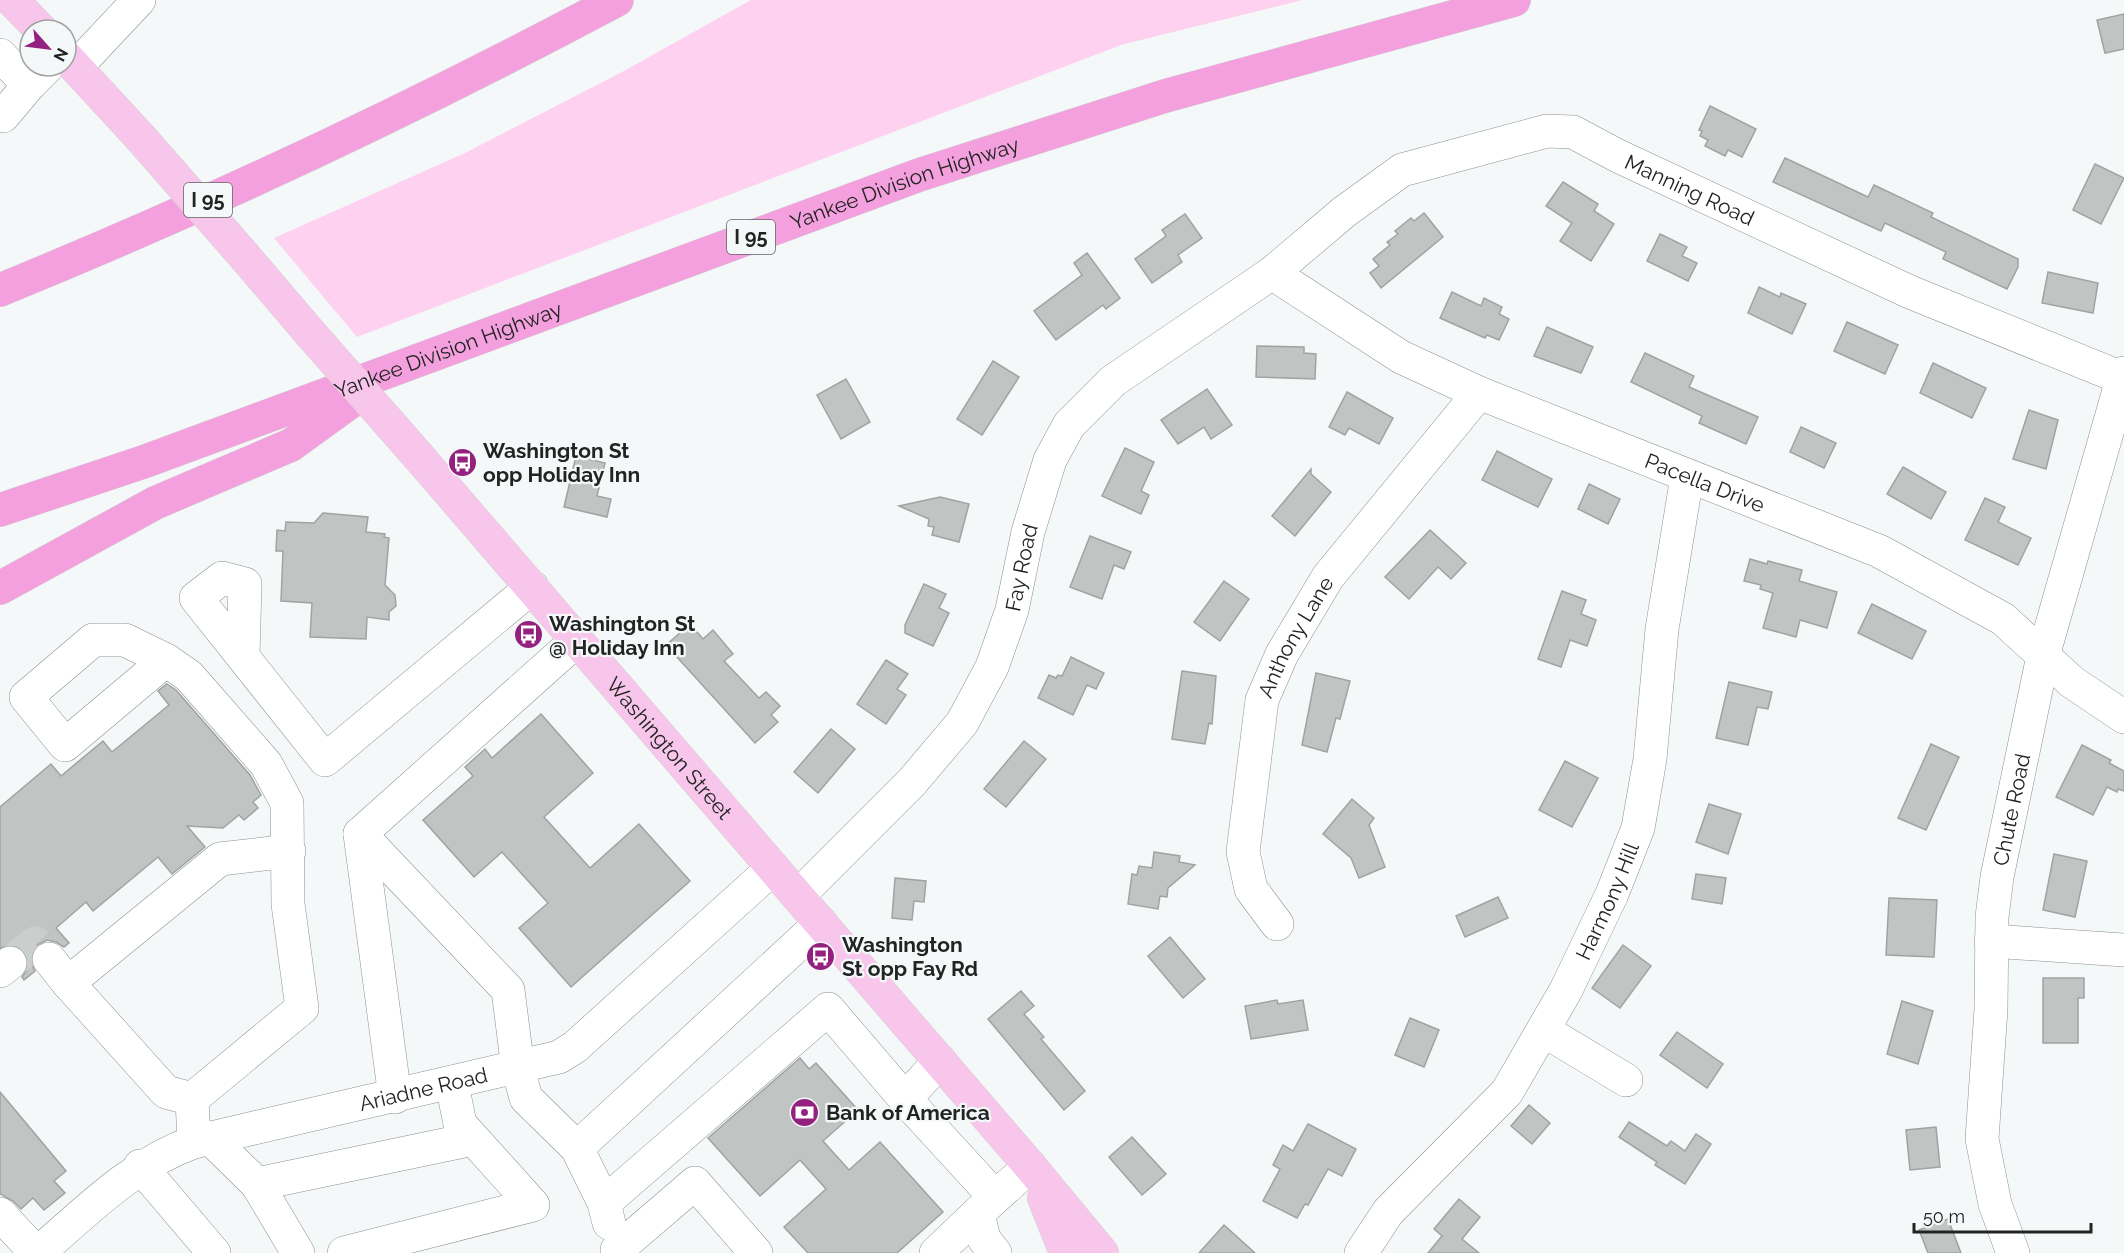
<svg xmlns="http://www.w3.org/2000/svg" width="2124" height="1253" font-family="Raleway,sans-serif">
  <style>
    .green { fill: #fed1f1 }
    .building { fill: #c0c5c4; stroke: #9fa3a2; stroke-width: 1.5 }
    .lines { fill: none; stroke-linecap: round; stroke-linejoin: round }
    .minor-tunnel { stroke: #cacecd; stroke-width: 33; stroke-dasharray: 33 16; stroke-linecap: butt }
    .minor-casing { stroke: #8d9190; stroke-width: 34 }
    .major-casing { stroke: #d3d3d3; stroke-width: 34 }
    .highway-casing { stroke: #d3d3d3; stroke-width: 34 }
    .minor { stroke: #fff; stroke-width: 33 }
    .major { stroke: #f8c6eb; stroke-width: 33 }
    .highway { stroke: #f4a0de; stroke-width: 33 }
    .major-bridge-casing { stroke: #d3d3d3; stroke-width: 34; stroke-linecap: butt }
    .major-bridge { stroke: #f8c6eb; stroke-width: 33 }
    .labels { text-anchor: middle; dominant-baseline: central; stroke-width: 4.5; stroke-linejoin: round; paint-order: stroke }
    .shield { fill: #f4f8f8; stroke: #616463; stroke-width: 1.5 }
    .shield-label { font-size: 20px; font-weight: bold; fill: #222423 }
    .street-label { font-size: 21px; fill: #222423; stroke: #f4f8f8 }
    .poi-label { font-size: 21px; font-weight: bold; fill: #222423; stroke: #f4f8f8; text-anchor: start }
  </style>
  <rect width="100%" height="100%" fill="#f4f8f8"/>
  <!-- green -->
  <polygon class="green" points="751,0 1302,0 1121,45 357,337 274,238 465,153 622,72"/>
  <!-- building -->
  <g class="building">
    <polygon points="2124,14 2124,49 2105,53 2097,20"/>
    <polygon points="1710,106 1756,129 1742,157 1728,150 1725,156 1705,146 1708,140 1700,136 1702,131 1699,130"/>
    <polygon points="1785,158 1868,197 1874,185 1933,213 1931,217 2018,259 2018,267 2007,289 1943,259 1946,252 1885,223 1881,231 1773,182"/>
    <polygon points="2095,164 2124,178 2101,224 2073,210"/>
    <polygon points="1563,182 1598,204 1594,211 1614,224 1591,261 1560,241 1572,223 1546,206"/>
    <polygon points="1424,213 1443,237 1381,288 1370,273 1379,266 1373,259 1390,245 1387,242 1398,234 1395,231 1411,218 1414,221"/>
    <polygon points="1185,214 1202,238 1178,255 1182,262 1152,283 1135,259 1166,236 1162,230"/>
    <polygon points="1660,234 1687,247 1682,256 1697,263 1688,281 1647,261"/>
    <polygon points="1087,253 1120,298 1106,309 1103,305 1056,340 1034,311 1082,275 1074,263"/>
    <polygon points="2048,272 2098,283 2093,313 2042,303"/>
    <polygon points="1759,287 1780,297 1781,293 1806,304 1792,334 1748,313"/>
    <polygon points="1452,292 1481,306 1484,298 1502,307 1499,314 1509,319 1499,340 1487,335 1485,338 1440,318"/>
    <polygon points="1847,322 1898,345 1885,374 1834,351"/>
    <polygon points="1547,327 1593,347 1581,373 1534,356"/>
    <polygon points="1257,346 1304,347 1304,353 1316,354 1315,379 1256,377"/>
    <polygon points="1645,353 1694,376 1689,387 1758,417 1746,444 1699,423 1702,416 1631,382"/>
    <polygon points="993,361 1019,377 982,435 957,419"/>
    <polygon points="1933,363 1986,388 1972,418 1920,393"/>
    <polygon points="846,379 870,422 841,439 817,395"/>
    <polygon points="1207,389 1232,425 1211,439 1204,427 1178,444 1161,420"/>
    <polygon points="1347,392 1393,418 1379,444 1349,428 1345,435 1329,427"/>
    <polygon points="2029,410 2058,420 2046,469 2013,459"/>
    <polygon points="1801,427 1836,443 1824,468 1790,452"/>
    <polygon points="1125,448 1154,462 1141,491 1149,495 1141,514 1102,496"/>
    <polygon points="1497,451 1552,479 1538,507 1482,480"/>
    <polygon points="576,456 605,463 597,496 611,499 607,517 564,507"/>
    <polygon points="1903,467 1946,492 1931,519 1887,494"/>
    <polygon points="1311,469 1311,474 1331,492 1295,536 1272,516"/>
    <polygon points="1589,484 1620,499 1608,524 1578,509"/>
    <polygon points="940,497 969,504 959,542 932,535 934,527 928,526 929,519 899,506"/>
    <polygon points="1985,498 2005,507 1998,522 2031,538 2018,565 1965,540"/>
    <polygon points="323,513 368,517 366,532 385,534 384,537 389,538 385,585 395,595 396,606 389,612 389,620 367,617 366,639 310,637 312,603 281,601 283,551 276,551 277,530 285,531 286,522 314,523"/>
    <polygon points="1430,530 1466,563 1451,579 1438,567 1409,599 1385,577"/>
    <polygon points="1090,536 1131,552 1124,569 1114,565 1102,599 1070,587"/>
    <polygon points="1750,559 1767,564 1768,561 1802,570 1799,581 1837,592 1827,628 1800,620 1796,637 1763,628 1773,593 1760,589 1761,585 1744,581"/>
    <polygon points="1224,581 1249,599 1220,641 1194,622"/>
    <polygon points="924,584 946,594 939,608 949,613 933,646 905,633 905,625"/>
    <polygon points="1562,591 1586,600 1581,614 1596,620 1587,646 1570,640 1561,667 1538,659"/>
    <polygon points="1872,604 1926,631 1912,659 1858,633"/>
    <polygon points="690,624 703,639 713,630 733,654 724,661 759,698 766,692 780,706 771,715 778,722 755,743 666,645"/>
    <polygon points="1071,657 1104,673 1096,689 1087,685 1073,715 1038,698 1049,675 1056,678 1058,675 1062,676"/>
    <polygon points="886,660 908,674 897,689 906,695 886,724 857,704"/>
    <polygon points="1182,671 1216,676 1212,724 1209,723 1205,744 1172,739"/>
    <polygon points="1316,673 1350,681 1340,719 1336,718 1327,752 1302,745"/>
    <polygon points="1729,682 1772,692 1768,709 1757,707 1748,745 1716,738"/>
    <polygon points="167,684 176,690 250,775 261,795 253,802 258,808 244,820 239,815 223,828 187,826 205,847 172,874 158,857 93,911 86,902 56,928 69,943 64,947 56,942 47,940 37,945 31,953 30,961 35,971 24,980 22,977 27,970 29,961 25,952 16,945 0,948 0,807 51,764 61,776 103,741 112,752 169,705 158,691"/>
    <polygon points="541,714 593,773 544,817 590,868 639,824 690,881 571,987 519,928 548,903 502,852 474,877 423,820 473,776 465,767 485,749 492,758"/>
    <polygon points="831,729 855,749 818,793 794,772"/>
    <polygon points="1024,741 1046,759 1006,807 984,789"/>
    <polygon points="1931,744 1959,757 1926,830 1898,818"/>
    <polygon points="2082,745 2111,760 2109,763 2124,771 2124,791 2118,789 2117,792 2107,787 2093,815 2056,797"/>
    <polygon points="1565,761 1598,778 1572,827 1539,810"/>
    <polygon points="1352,799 1374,818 1369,825 1385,867 1359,878 1351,858 1323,834"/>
    <polygon points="1709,804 1741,814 1728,854 1696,842"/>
    <polygon points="1154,852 1180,856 1179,862 1195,865 1168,888 1167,897 1160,896 1158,909 1128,904 1132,874 1137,875 1139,866 1152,868"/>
    <polygon points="2054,854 2087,861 2075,917 2043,910"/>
    <polygon points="1696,874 1726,878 1722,904 1692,899"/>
    <polygon points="895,878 926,881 924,902 914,901 912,920 892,918"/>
    <polygon points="1498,897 1508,918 1465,937 1456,916"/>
    <polygon points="1889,898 1937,900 1934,957 1886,955"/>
    <polygon points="1170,937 1205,979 1183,998 1148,956"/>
    <polygon points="1623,945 1651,966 1620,1008 1592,988"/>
    <polygon points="2043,978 2084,978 2084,998 2078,998 2078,1043 2043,1043"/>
    <polygon points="1021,991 1034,1006 1024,1014 1044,1037 1041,1039 1085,1091 1064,1110 988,1019"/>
    <polygon points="1277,1000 1278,1004 1303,1000 1308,1030 1251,1039 1245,1006"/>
    <polygon points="1902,1001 1933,1011 1918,1064 1887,1054"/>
    <polygon points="1410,1018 1439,1030 1424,1067 1395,1055"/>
    <polygon points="1677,1032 1723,1064 1707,1088 1660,1055"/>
    <polygon points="800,1058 809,1069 816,1063 858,1110 823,1141 849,1170 880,1142 943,1212 897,1253 808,1253 784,1227 826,1189 800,1160 760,1196 708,1138"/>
    <polygon points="0,1092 66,1171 54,1181 65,1193 44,1210 33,1198 21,1209 13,1201 0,1194"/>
    <polygon points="1529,1105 1550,1123 1532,1144 1511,1126"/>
    <polygon points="1629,1122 1667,1146 1671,1141 1685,1151 1696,1134 1711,1144 1685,1184 1655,1165 1657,1162 1619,1137"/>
    <polygon points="1308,1124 1356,1149 1342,1176 1328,1169 1308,1205 1305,1204 1297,1218 1263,1201 1280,1169 1273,1165 1283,1145 1293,1151"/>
    <polygon points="1936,1127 1940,1167 1910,1170 1906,1130"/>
    <polygon points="1132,1137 1166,1174 1142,1195 1109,1157"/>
    <polygon points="1459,1199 1480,1217 1462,1239 1479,1253 1428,1253 1442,1236 1434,1229"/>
    <polygon points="1948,1219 1961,1253 1928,1253 1919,1230"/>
    <polygon points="1224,1225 1255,1253 1199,1253"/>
  </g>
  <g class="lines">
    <!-- minor-tunnel -->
    <polyline class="minor-tunnel" points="10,963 35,943 49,959"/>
    <defs>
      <g id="minor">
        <polyline points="0,55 29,85 48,66"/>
        <polyline points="76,67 139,0"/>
        <polyline points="3,116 29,85"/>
        <path id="s1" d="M1272,273L1401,357L1479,393L1879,551L2003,619L2072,682L2124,717"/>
        <polyline points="243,657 245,584 222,578 196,598 325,760 532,587"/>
        <polyline points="166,660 65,745 26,697 93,640 125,640 166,660 189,676 266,764 287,803 288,904 302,1008 192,1099 194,1142"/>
        <polyline points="360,834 508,990 518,1069 526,1098 577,1148 821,923"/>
        <path id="s2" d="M798,896L912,782L962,723L992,667L1012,610L1028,532L1050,460L1069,425L1113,381L1272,273L1344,212L1402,170L1547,131L1573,132L1618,156L1910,292L2122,378"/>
        <path id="s3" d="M1277,924L1251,889L1243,852L1262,700L1282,654L1328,577L1479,393"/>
        <polyline points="1991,941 2124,950"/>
        <polyline points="49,959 68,983"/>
        <polyline points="0,971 10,963"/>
        <polyline points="1543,1030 1626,1080"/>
        <polyline points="395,1097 360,834 577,640"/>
        <polyline points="192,1099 166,1092 68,983 220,859 289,851"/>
        <polyline points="905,1099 994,1196"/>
        <polyline points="210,1138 257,1184 473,1139"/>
        <polyline points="577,1148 604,1203 609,1223"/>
        <polyline points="140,1166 214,1253"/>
        <polyline points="257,1184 298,1253"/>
        <polyline points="604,1203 828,1009 905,1099 940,1061"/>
        <polyline points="0,1214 36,1253"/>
        <polyline points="617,1250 695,1183 756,1253"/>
        <path id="s4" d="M38,1253C87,1211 132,1164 194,1142L559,1057L575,1047L773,868"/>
        <polyline points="344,1253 533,1205 460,1124 452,1084"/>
        <polyline points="936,1253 978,1213"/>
        <polyline points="995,1253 984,1239 978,1213 1030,1166"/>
        <path id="s5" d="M1361,1253L1388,1212L1507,1092L1566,990L1612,894L1638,828L1650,759L1662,629L1687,477"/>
        <path id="s6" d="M2013,1253L1995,1204L1982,1139L1991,1009L1992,917L1997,877L2043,656L2124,373"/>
      </g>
      <g id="major">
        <polyline points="12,0 41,30"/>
        <polyline points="66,57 140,137"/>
        <polyline points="246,258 310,333"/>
        <path id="s7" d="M419,457L1030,1166L1102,1253"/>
        <polyline points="1044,1198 1066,1253"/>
      </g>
      <g id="highway">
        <path d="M0,290C211,204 416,107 617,0"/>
        <path id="s8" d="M0,510L146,461L919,175L1165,96L1514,0"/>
        <polyline points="0,588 155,503 291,445 367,390"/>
      </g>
    </defs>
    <!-- minor casing -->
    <use href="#minor" class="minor-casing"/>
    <!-- major casing -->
    <use href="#major" class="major-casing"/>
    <!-- highway casing -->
    <use href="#highway" class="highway-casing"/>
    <!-- minor -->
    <use href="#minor" class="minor"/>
    <!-- major -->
    <use href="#major" class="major"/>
    <!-- highway -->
    <use href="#highway" class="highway"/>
    <defs>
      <g id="major-bridge">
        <polyline points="140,137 246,258"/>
        <polyline points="310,333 419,457"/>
      </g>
    </defs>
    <!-- major-bridge casing -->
    <use href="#major-bridge" class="major-bridge-casing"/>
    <!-- major-bridge -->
    <use href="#major-bridge" class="major-bridge"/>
  </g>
  <!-- icons -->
  <defs>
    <symbol id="bus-disc" viewBox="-11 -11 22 22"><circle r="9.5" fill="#94217f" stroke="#f4f8f8"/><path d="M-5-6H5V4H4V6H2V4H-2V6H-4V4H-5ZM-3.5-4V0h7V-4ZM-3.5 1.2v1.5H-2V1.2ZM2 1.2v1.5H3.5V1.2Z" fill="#fff"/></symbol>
    <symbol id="bank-disc" viewBox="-11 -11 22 22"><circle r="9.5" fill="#94217f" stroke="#f4f8f8"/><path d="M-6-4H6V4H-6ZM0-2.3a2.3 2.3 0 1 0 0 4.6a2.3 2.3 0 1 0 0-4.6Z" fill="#fff"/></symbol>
  </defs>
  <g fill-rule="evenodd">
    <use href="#bus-disc" x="446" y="446" width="33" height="33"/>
    <use href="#bus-disc" x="512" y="618" width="33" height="33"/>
    <use href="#bus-disc" x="804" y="940" width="33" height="33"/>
    <use href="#bank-disc" x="788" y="1096" width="33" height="33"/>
  </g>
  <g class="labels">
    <!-- shield labels -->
    <g class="shield">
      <rect x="184" y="183" width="48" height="34" rx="4.5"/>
      <rect x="727" y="220" width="48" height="34" rx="4.5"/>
    </g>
    <g class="shield-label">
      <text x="208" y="200">I 95</text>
      <text x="751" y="237">I 95</text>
    </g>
    <!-- street labels -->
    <g class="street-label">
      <text stroke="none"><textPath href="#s8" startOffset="962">Yankee Division Highway</textPath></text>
      <text stroke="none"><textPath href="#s2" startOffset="1284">Manning Road</textPath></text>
      <text stroke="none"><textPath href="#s8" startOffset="476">Yankee Division Highway</textPath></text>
      <text stroke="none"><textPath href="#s1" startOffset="483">Pacella Drive</textPath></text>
      <text stroke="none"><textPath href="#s2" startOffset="406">Fay Road</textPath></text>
      <text stroke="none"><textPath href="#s3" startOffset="306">Anthony Lane</textPath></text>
      <text stroke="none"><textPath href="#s7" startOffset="384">Washington Street</textPath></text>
      <text stroke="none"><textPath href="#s6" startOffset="450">Chute Road</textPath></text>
      <text stroke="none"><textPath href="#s5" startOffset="434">Harmony Hill</textPath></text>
      <text stroke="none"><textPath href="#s4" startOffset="428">Ariadne Road</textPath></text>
    </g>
    <!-- poi labels -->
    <g class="poi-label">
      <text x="483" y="450">Washington St<tspan x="483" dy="24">opp Holiday Inn</tspan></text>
      <text x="549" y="623">Washington St<tspan x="549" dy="24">@ Holiday Inn</tspan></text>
      <text x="842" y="944">Washington<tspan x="842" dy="24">St opp Fay Rd</tspan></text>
      <text x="826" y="1112">Bank of America</text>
    </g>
  </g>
  <!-- north arrow -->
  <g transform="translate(48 48) rotate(118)"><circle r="28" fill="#f4f8f8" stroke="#a0a3a3" stroke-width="1.5"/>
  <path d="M0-4.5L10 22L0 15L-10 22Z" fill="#94217f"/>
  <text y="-9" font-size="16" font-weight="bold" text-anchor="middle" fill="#222423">N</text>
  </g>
  <!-- scale -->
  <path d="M1914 1223v9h177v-9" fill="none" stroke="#222423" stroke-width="3"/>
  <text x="1923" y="1223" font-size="18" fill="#222423" stroke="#f4f8f8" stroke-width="4.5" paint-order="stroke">50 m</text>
</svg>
